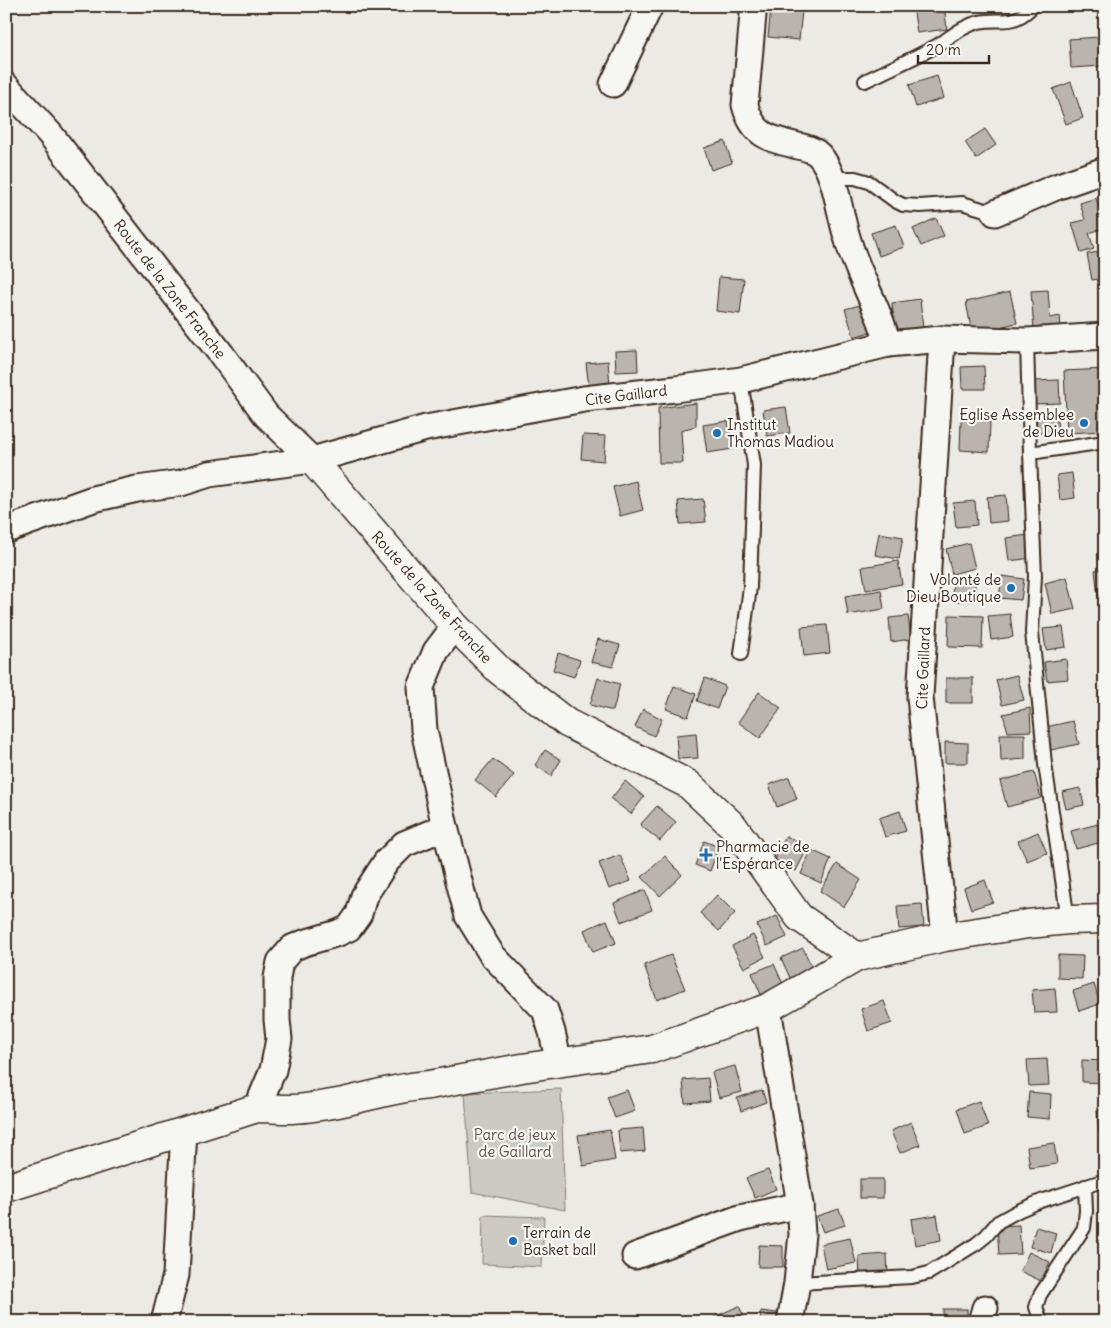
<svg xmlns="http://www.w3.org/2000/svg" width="1111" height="1328" font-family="Delius,sans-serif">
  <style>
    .green { fill: #cdcac4; stroke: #847a71 }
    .building { fill: #bab4ae; stroke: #3b2a1e }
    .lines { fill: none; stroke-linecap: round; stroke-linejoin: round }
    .lane-casing { stroke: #3b2a1e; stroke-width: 16 }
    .street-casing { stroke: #3b2a1e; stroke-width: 29 }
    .secondary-casing { stroke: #3b2a1e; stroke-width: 31 }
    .lane { stroke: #f6f6f2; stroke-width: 12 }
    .street { stroke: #f6f6f2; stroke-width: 25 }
    .secondary { stroke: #f6f6f2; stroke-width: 28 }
    .poi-dot { fill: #1f6fb2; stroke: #f6f6f2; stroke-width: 2 }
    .labels { text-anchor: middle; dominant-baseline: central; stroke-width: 4.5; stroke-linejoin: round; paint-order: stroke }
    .street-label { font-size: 15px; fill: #3b2a1e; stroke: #f6f6f2 }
    .poi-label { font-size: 15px; fill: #3b2a1e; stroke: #f6f6f2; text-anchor: start }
    .park-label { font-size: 15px; fill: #605248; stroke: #f6f6f2 }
  </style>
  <rect width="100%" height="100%" fill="#ebeae5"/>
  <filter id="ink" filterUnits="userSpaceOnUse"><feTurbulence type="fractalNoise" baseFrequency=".02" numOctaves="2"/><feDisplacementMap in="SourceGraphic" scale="10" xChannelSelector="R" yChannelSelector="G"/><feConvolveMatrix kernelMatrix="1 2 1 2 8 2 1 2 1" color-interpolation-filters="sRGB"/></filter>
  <g filter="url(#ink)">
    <!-- green -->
    <g class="green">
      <polygon points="561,1089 565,1210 472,1192 465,1093"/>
      <polygon points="483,1215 544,1217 542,1267 482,1264"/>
    </g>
    <!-- building -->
    <g class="building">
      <polygon points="913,6 944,6 947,29 917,33"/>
      <polygon points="771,7 802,11 799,40 768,37"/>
      <polygon points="1100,37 1102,66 1071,68 1069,39"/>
      <polygon points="937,76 944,98 916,107 909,85"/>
      <polygon points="1071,82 1083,118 1066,124 1053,89"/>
      <polygon points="985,129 996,145 976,159 965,142"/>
      <polygon points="725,141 732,163 711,170 704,148"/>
      <polygon points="1096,198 1105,228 1089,233 1094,249 1081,253 1072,223 1085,220 1080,203"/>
      <polygon points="936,218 944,236 921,246 913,229"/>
      <polygon points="896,225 904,247 879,256 871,233"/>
      <polygon points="1105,251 1105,278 1092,280 1087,254"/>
      <polygon points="719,277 744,279 740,314 716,311"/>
      <polygon points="1048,290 1050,318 1060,316 1061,328 1034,330 1031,291"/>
      <polygon points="1010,292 1017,323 972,333 966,302"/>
      <polygon points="920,299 923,328 895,331 892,303"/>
      <polygon points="867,303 876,330 854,337 845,309"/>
      <polygon points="637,350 638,371 616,372 615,351"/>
      <polygon points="608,361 610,386 589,388 586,363"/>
      <polygon points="984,366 985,389 962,389 961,367"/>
      <polygon points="1105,369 1105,431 1067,433 1064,371"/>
      <polygon points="1059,380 1060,403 1035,404 1034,381"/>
      <polygon points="696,403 696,426 681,430 683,463 659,463 658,408"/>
      <polygon points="786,407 790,433 767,436 763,410"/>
      <polygon points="1056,411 1058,431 1034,434 1032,414"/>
      <polygon points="961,420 990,421 989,452 960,450"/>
      <polygon points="728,421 733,449 707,453 703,425"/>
      <polygon points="583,435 606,436 604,461 581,459"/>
      <polygon points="1072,473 1075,498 1060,500 1057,475"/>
      <polygon points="636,481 643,510 620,516 613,487"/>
      <polygon points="1006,495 1008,521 989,523 987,497"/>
      <polygon points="703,499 706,522 680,524 678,501"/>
      <polygon points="975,501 977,525 956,527 953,503"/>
      <polygon points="879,533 903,537 899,559 875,555"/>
      <polygon points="1028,535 1032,558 1009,561 1006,538"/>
      <polygon points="969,543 975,568 952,574 946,549"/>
      <polygon points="898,561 902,584 866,590 862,567"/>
      <polygon points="1105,569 1105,595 1098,596 1095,570"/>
      <polygon points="1002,576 1024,579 1021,600 999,598"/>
      <polygon points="1067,577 1075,609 1052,614 1045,583"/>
      <polygon points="953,578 975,578 975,601 952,601"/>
      <polygon points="881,590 884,609 848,615 845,596"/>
      <polygon points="1010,614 1013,637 991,640 988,616"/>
      <polygon points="949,615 983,616 982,648 948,647"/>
      <polygon points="908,616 911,639 891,642 889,618"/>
      <polygon points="827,625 830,653 804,656 801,627"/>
      <polygon points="1063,627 1066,647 1046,650 1043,629"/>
      <polygon points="598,639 620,645 613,667 591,662"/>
      <polygon points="558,653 580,660 574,677 553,670"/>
      <polygon points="1066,659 1068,679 1047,681 1044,662"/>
      <polygon points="1017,675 1024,700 1002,705 996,680"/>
      <polygon points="598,678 620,684 613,711 590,705"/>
      <polygon points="705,678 725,686 717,709 697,701"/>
      <rect x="946" y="678" width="27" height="25"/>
      <polygon points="674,686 696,694 688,717 666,709"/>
      <polygon points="759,692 781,708 760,738 738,722"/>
      <polygon points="1030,708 1031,731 1008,732 1003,714"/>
      <polygon points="643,709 662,719 654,736 635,727"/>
      <polygon points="1073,721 1079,744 1051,750 1046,727"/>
      <polygon points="696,733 698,758 678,759 676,735"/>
      <polygon points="1000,734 1025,734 1025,759 1001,761"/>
      <polygon points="945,742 968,743 968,763 945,763"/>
      <polygon points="545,750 561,760 551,776 535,765"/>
      <polygon points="493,759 514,775 496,797 475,780"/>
      <polygon points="1034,772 1041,798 1007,807 1000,781"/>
      <polygon points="1097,773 1105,773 1105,792 1099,793"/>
      <polygon points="789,777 797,799 777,807 769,785"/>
      <polygon points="625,781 644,797 631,814 611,799"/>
      <polygon points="1080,788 1084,805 1066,809 1062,792"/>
      <polygon points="657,806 676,822 660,841 640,825"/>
      <polygon points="900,811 906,831 885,837 879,818"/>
      <polygon points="1098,824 1102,842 1076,849 1071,831"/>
      <polygon points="1038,832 1047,853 1027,861 1018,841"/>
      <polygon points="786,836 808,847 796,871 774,861"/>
      <polygon points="704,841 719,847 710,871 695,865"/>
      <polygon points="811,850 831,859 821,883 801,874"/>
      <polygon points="620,855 631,881 609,889 599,863"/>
      <polygon points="665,856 682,875 660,896 642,877"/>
      <polygon points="837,864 861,880 844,907 820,891"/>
      <polygon points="985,880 993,902 971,909 964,888"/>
      <polygon points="645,890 652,910 621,922 614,903"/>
      <polygon points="717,895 735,913 719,931 700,913"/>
      <polygon points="922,904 924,927 899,929 897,906"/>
      <polygon points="777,916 787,937 767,946 757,925"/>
      <polygon points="607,920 616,943 593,952 584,930"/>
      <polygon points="753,935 765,957 744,968 732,946"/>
      <polygon points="803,948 813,970 791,980 781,958"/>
      <polygon points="671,955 685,989 657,1000 644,965"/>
      <polygon points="1058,955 1083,956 1082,979 1058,978"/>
      <polygon points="774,964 787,993 764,1002 752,973"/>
      <polygon points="1094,984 1100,1004 1079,1011 1073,991"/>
      <polygon points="1055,988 1057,1012 1034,1013 1032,990"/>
      <polygon points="884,1001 892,1023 868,1031 861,1009"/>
      <polygon points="1047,1059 1049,1085 1029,1086 1027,1060"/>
      <polygon points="1082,1060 1105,1061 1105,1083 1082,1082"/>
      <polygon points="735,1066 742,1092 719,1098 712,1072"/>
      <polygon points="708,1078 710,1101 685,1103 683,1080"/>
      <polygon points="627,1090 635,1111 615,1118 607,1097"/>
      <polygon points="762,1090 766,1102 741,1111 737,1098"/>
      <polygon points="1029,1092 1051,1094 1050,1119 1027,1117"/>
      <polygon points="979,1101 988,1126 965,1134 957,1109"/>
      <polygon points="1105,1109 1105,1134 1099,1135 1097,1110"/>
      <polygon points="911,1122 920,1145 900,1153 891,1131"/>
      <polygon points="643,1128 645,1151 620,1153 618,1130"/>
      <polygon points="610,1130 615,1160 583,1166 578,1135"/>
      <polygon points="1054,1143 1057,1164 1030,1168 1027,1147"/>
      <polygon points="768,1170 776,1189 755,1198 746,1178"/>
      <rect x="860" y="1179" width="23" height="19"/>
      <polygon points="839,1209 845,1225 823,1232 817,1216"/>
      <polygon points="937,1215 941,1240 915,1245 911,1219"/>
      <polygon points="1019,1225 1021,1254 999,1255 997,1226"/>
      <polygon points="1036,1227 1056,1233 1051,1253 1030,1247"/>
      <polygon points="850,1238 856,1263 826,1269 821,1244"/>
      <polygon points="759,1245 783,1246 783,1267 758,1267"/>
      <polygon points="1029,1252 1050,1262 1041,1281 1020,1271"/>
      <polygon points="887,1254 888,1277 860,1278 859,1256"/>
      <polygon points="739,1306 746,1322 717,1322 714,1317"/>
      <rect x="943" y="1309" width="24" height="13"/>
      <polygon points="761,1311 785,1314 784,1322 760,1322"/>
      <rect x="869" y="1314" width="22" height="8"/>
    </g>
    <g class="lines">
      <defs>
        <g id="lane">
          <path d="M865,81C889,69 915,58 938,45C952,36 963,26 979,22C1001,17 1011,27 1030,9V6"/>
          <polyline points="832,178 855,178 869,182 895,201 903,205 920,206 962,203 995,213"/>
          <polyline points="1027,341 1030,453 1035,576 1032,632 1045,764 1068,920"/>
          <polyline points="741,380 754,465 750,587 741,654"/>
          <polyline points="1030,453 1105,442"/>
          <polyline points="797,1283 912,1277 929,1273 976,1244 986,1236 998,1222 1018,1211 1041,1201 1105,1180"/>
          <polyline points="1041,1322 1036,1307 1040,1295 1084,1228 1086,1211 1085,1186"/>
        </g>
        <g id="street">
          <path d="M752,6L753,15L745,105C753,136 770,139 798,146C806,148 813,149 819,155C836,173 839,213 847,237C854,263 867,287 877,312C882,322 885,334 888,344"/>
          <polyline points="613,84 650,6"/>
          <polyline points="6,86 50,134 222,355 266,415 312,460"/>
          <polyline points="995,213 1056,187 1105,170"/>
          <polyline points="942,339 920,697 945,937"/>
          <polyline points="6,530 93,499 137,489 181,483 209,474 312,460 426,428 584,399 675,389 741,380 888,344 942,339 1027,341 1105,336"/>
          <polyline points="455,626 436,651 421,687 424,730 445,827 468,916 492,955 545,1010 552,1032 559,1063"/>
          <polyline points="768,1008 800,1205 802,1234 797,1283 790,1322"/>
          <polyline points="257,1108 273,1070 279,1039 277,1020 277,978 280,962 292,948 304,943 338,933 349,928 359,914 364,896 386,862 404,844 445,827"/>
          <polyline points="635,1256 740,1218 800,1205"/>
          <polyline points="164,1322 176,1275 184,1131"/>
          <polyline points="981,1322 985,1308"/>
        </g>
        <g id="secondary">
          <polyline points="312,460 455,626 500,671 567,723 688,784 733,826 799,917 857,957"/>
          <path d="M6,1188L257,1108C267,1108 278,1109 288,1109C304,1109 322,1106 338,1103C368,1097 398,1087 429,1085L522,1068L652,1049L768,1008L857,957L945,937L1028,924L1068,920L1105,919"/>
        </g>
      </defs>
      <!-- lane casing -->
      <use href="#lane" class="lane-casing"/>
      <!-- street casing -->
      <use href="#street" class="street-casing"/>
      <!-- secondary casing -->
      <use href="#secondary" class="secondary-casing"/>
      <!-- lane -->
      <use href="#lane" class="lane"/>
      <!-- street -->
      <use href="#street" class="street"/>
      <!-- secondary -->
      <use href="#secondary" class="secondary"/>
    </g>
  </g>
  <!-- markers -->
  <g class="poi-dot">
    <circle cx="1084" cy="423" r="5"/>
    <circle cx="717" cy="433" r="5"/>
    <circle cx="1011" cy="588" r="5"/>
    <path d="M703.5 847.5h5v5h5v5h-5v5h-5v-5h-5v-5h5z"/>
    <circle cx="513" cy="1241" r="5"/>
  </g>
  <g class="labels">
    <!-- street labels -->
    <g class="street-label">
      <text transform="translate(170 289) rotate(52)">Route de la Zone Franche</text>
      <text transform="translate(626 395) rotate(-7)">Cite Gaillard</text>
      <text transform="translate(432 597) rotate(48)">Route de la Zone Franche</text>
      <text transform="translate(923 668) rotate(-88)">Cite Gaillard</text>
    </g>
    <!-- poi labels -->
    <g class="poi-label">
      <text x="1074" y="414" text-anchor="end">Eglise Assemblee<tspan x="1074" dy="17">de Dieu</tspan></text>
      <text x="727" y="424">Institut<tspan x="727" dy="17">Thomas Madiou</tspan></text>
      <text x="1001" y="579" text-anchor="end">Volonté de<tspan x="1001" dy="17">Dieu Boutique</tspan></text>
      <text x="716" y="846">Pharmacie de<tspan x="716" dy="17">l'Espérance</tspan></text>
      <text x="523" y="1232">Terrain de<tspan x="523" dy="17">Basket ball</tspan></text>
    </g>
    <!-- park labels -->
    <g class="park-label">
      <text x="515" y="1134">Parc de jeux<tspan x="515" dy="17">de Gaillard</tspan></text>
    </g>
  </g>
  <!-- margin -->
  <rect width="1111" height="1328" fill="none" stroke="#f6f6f2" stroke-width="25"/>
  <rect x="12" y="12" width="1086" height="1303" fill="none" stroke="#3b2a1e" stroke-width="2" filter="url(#ink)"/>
  <!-- scale -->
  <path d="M918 55v8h71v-8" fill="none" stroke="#3b2a1e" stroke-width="2.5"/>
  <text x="926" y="55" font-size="15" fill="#3b2a1e" stroke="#f6f6f2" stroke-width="4" paint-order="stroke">20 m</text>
</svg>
